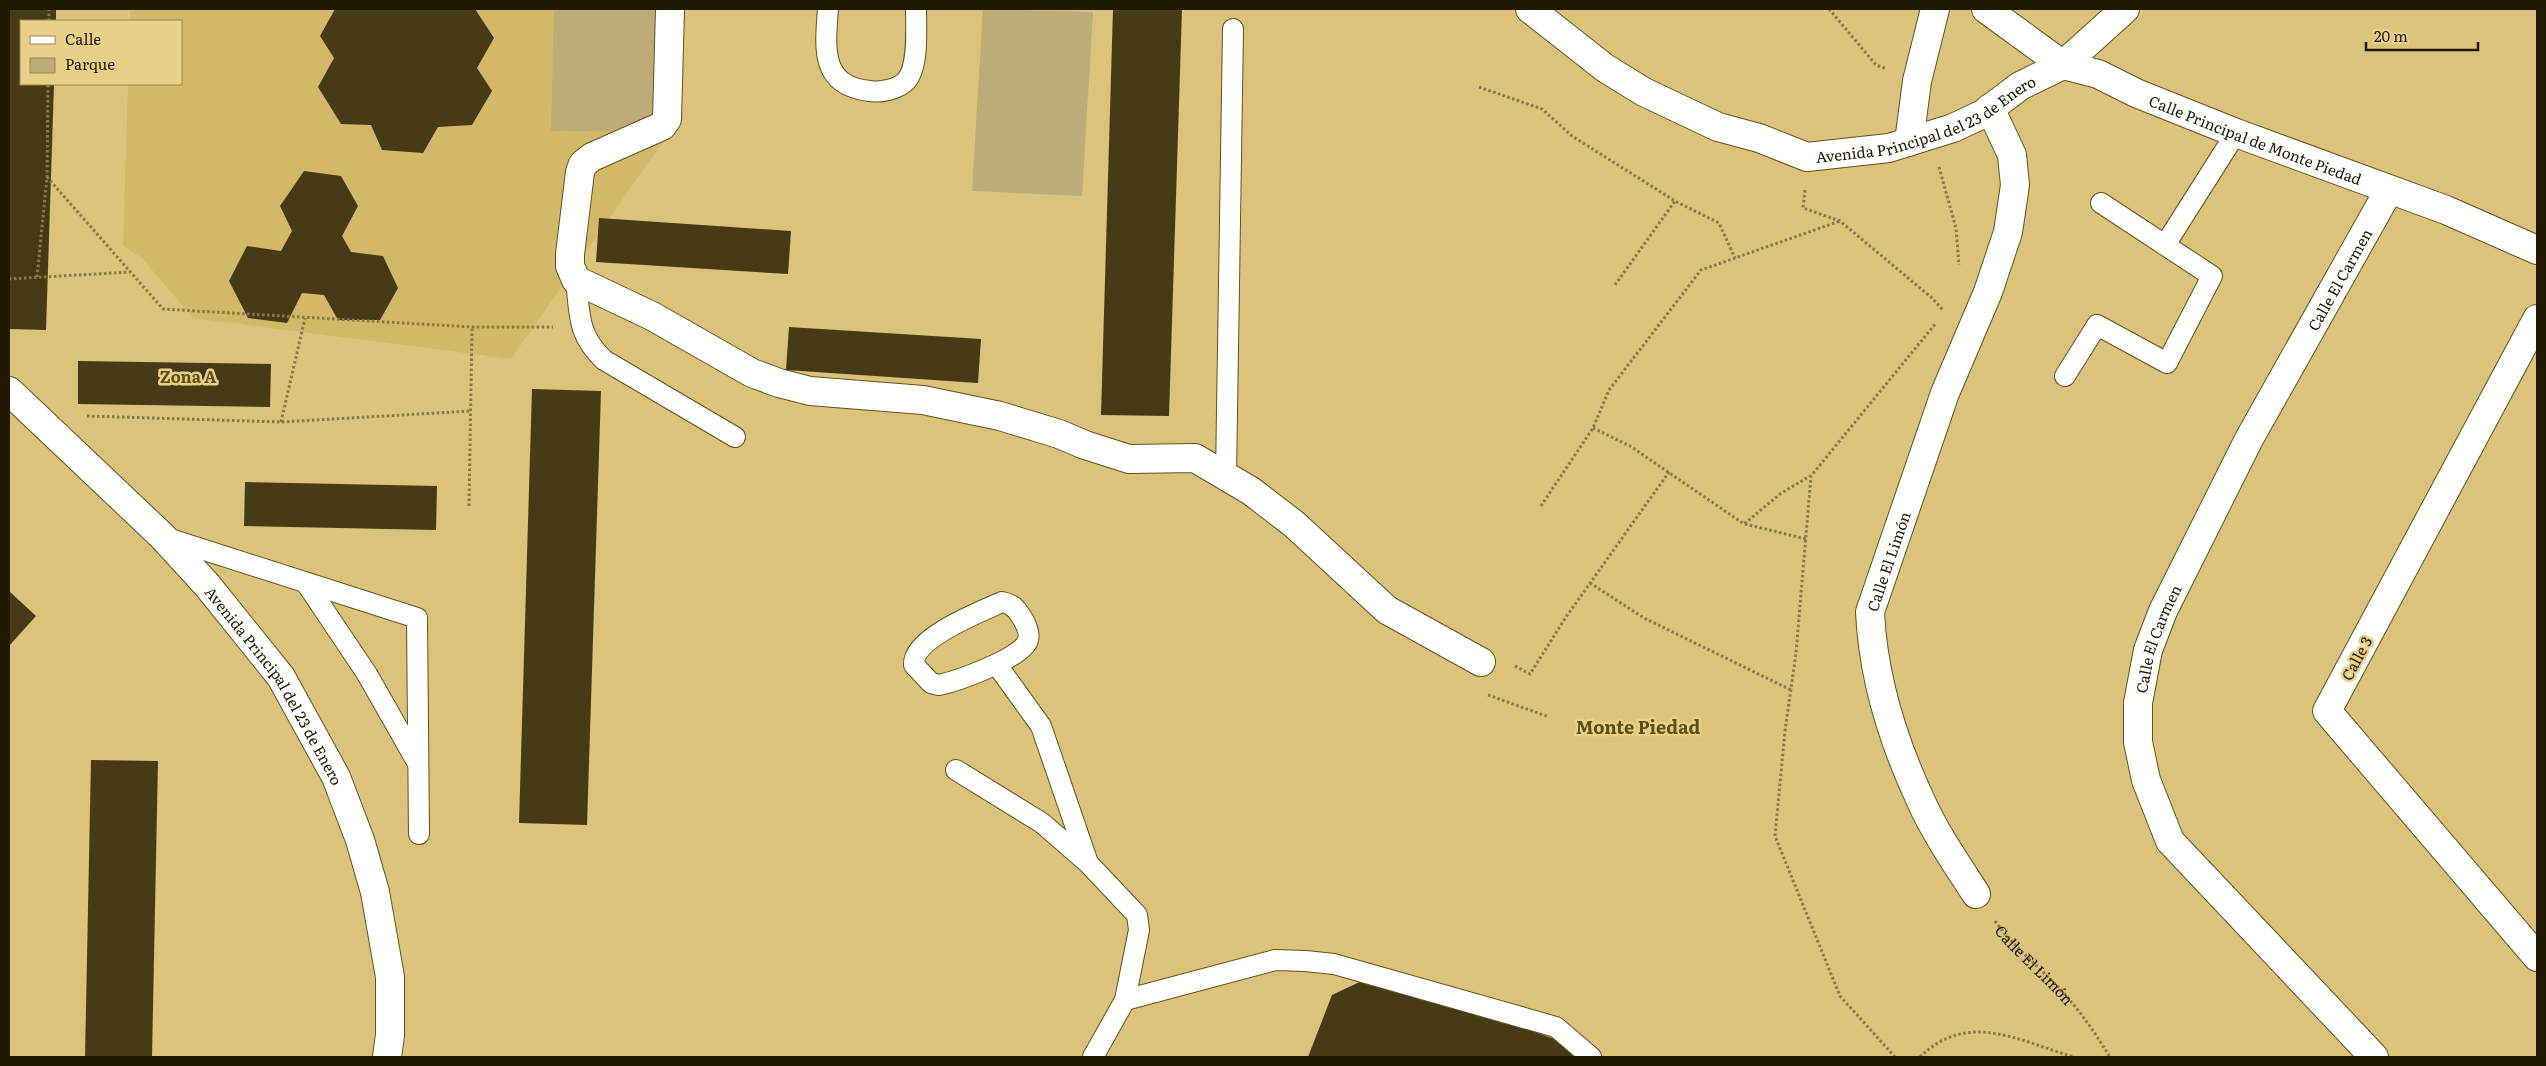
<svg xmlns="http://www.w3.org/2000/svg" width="2546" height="1066" font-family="Literata,serif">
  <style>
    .built { fill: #d2b868 }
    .green { fill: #bdab78 }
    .building { fill: #473b15 }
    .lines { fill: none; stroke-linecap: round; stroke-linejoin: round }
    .lane-casing { stroke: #63521b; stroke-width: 22 }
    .street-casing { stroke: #63521b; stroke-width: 30 }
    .path { stroke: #8a7946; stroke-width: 3; stroke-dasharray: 2.5 2.5; stroke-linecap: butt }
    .lane { stroke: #fff; stroke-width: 20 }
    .street { stroke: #fff; stroke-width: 28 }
    .labels { text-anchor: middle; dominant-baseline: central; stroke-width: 5; stroke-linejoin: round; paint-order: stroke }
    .street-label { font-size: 15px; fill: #211800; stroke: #e9d089 }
    .neighbourhood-label { font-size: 16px; font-weight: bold; fill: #5e4d15; stroke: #e9d089 }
    .quarter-label { font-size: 18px; font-weight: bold; fill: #5e4d15; stroke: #e9d089 }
  </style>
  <rect width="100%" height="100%" fill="#dbc37c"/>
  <!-- built -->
  <polygon class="built" points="130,9 667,9 674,126 511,359 193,318 142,258 123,246 128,84 181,84 181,21 130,21"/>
  <!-- green -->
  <g class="green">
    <polygon points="554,9 657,9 654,132 551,131"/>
    <polygon points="983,9 1093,12 1082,196 972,191"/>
  </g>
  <!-- building -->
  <g class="building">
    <polygon points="9,9 56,9 56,21 21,21 21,84 54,84 46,330 9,329"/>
    <polygon points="335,9 475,9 494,38 477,68 492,91 472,125 438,127 423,153 382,150 371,125 341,124 318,87 334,58 320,36"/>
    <polygon points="1113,9 1182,9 1169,416 1101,415"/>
    <polygon points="304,171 341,176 358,206 342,236 351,252 383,256 398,288 380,320 338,320 324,295 302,293 287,323 248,318 229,281 247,246 281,251 292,231 280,206"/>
    <polygon points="599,218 791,231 788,274 596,262"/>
    <polygon points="789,327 981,339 978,383 786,370"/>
    <polygon points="78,361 271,364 270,407 78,404"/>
    <polygon points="532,389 601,391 587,825 519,823"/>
    <polygon points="245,482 437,486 436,530 244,526"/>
    <polygon points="9,591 36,616 9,646"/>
    <polygon points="91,760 158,761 152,1057 85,1057"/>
    <polygon points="1370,977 1420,990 1582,1049 1583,1057 1308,1057 1332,995"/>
  </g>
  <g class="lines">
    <defs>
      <g id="lane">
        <path d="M828,9C825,48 820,86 870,91C881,93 898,89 906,81C919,67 916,27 916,9"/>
        <polyline points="2165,245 2236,133"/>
        <path d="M576,280C580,315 577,334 604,360L735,437"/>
        <polyline points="2065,376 2097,325 2167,363 2212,276 2101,203"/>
        <polyline points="1226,476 1233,29"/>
        <polyline points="164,537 417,618 419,834"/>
        <polyline points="306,583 367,674 417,762"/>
        <path d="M1002,602C1014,604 1018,611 1024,621C1027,627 1030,634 1028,640C1023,658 957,681 939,685L931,683L914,665C912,638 980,612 1002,602Z"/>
        <polyline points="997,665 1041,726 1088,863 1137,915 1139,930 1125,1000 1093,1057"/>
        <polyline points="956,770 1042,823 1088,863"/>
        <polyline points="1125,1000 1275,960 1305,961 1334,964 1556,1027 1591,1057"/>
      </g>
      <g id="street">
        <polyline points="670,9 667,119 662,126 592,157 583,164 580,172 570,254 570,266 576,280 652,316 752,373 779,383 810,391 923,400 1000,416 1059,434 1085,445 1129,459 1195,458 1251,491 1294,524 1387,610 1481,662"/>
        <path id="s2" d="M1530,9L1605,68L1644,92L1718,127L1759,138L1807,157L1889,148L1953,128L1983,114L2020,86L2063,65L2125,9"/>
        <path id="s3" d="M1986,9L2063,65L2098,74L2136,93L2236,133L2446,210L2537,250"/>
        <polyline points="1909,142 1917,81 1935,9"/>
        <polyline points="2537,319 2327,711 2537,957"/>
        <path id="s4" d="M9,391L162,536L207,585L281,677L336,777L360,840L375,892L390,977V1035L387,1057"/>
        <path id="s5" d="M1976,894C1956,863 1935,833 1920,799C1893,741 1873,676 1870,612L1945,393L1988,292L2008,232L2015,185L2012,155L1990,108"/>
        <path id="s6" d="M2374,1057L2170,841L2146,780L2138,742V703L2148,650L2163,611L2249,439L2389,190"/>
      </g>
    </defs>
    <!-- lane casing -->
    <use href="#lane" class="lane-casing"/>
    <!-- street casing -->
    <use href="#street" class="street-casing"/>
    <!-- path -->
    <g class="path">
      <polyline points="1829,9 1876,65 1887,69"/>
      <polyline points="49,21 49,9"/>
      <polyline points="1479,87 1542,109 1572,136 1675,201 1719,223 1735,258"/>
      <polyline points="1939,167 1956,228 1959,265"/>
      <polyline points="47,177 163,309 472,327 553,327"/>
      <polyline points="1805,190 1803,208 1840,221 1932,298 1943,310"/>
      <polyline points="37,277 47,177 48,84"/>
      <polyline points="9,279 130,272"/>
      <polyline points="1615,285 1675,201"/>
      <polyline points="87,416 281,422 471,411"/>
      <polyline points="281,422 305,318"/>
      <polyline points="1593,428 1630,446 1744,524 1780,494 1810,476"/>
      <polyline points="469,506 472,327"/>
      <polyline points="1541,506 1593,428 1609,390 1701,270 1840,221"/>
      <polyline points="1745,524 1806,539"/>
      <polyline points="1590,583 1644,618 1791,690"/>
      <polyline points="1515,666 1530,674 1566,617 1669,472"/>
      <polyline points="1488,695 1549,717"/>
      <path id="s1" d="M1995,921C2013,946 2038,966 2059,988C2079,1009 2095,1033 2110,1057"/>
      <polyline points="1895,1057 1840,996 1775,836 1785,731 1796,653 1811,476 1936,323"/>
      <path d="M1920,1057C1968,1010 2019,1041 2074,1057"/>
    </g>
    <!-- lane -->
    <use href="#lane" class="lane"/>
    <!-- street -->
    <use href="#street" class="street"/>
  </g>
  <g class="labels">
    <!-- street labels -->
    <g class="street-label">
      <text stroke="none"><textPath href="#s2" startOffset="444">Avenida Principal del 23 de Enero</textPath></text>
      <text stroke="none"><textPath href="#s3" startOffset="302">Calle Principal de Monte Piedad</textPath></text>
      <text stroke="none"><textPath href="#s6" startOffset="912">Calle El Carmen</textPath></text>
      <text stroke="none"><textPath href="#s5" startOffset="359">Calle El Limón</textPath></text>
      <text stroke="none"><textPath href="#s6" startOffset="508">Calle El Carmen</textPath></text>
      <text transform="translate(2356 658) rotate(-62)">Calle 3</text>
      <text stroke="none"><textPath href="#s4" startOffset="399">Avenida Principal del 23 de Enero</textPath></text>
      <text stroke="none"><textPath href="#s1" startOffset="59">Calle El Limón</textPath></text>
    </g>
    <!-- neighbourhood labels -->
    <g class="neighbourhood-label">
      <text x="188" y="376">Zona A</text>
    </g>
    <!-- quarter labels -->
    <g class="quarter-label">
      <text x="1638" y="726">Monte Piedad</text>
    </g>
  </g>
  <!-- border -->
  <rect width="2546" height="1066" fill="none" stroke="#211800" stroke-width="20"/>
  <!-- legend -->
  <rect x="20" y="20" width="162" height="65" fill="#e9d089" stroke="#998652"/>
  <rect x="30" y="36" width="25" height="8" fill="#ffffff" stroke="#998652"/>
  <text x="65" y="45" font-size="15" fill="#211800">Calle</text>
  <rect x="30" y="58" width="25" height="15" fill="#bdab78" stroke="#998652"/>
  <text x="65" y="70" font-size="15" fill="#211800">Parque</text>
  <!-- scale -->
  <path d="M2366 42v8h112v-8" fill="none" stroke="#211800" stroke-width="2.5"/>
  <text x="2374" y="42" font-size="15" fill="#211800" stroke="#e9d089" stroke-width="4" paint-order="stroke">20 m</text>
</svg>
